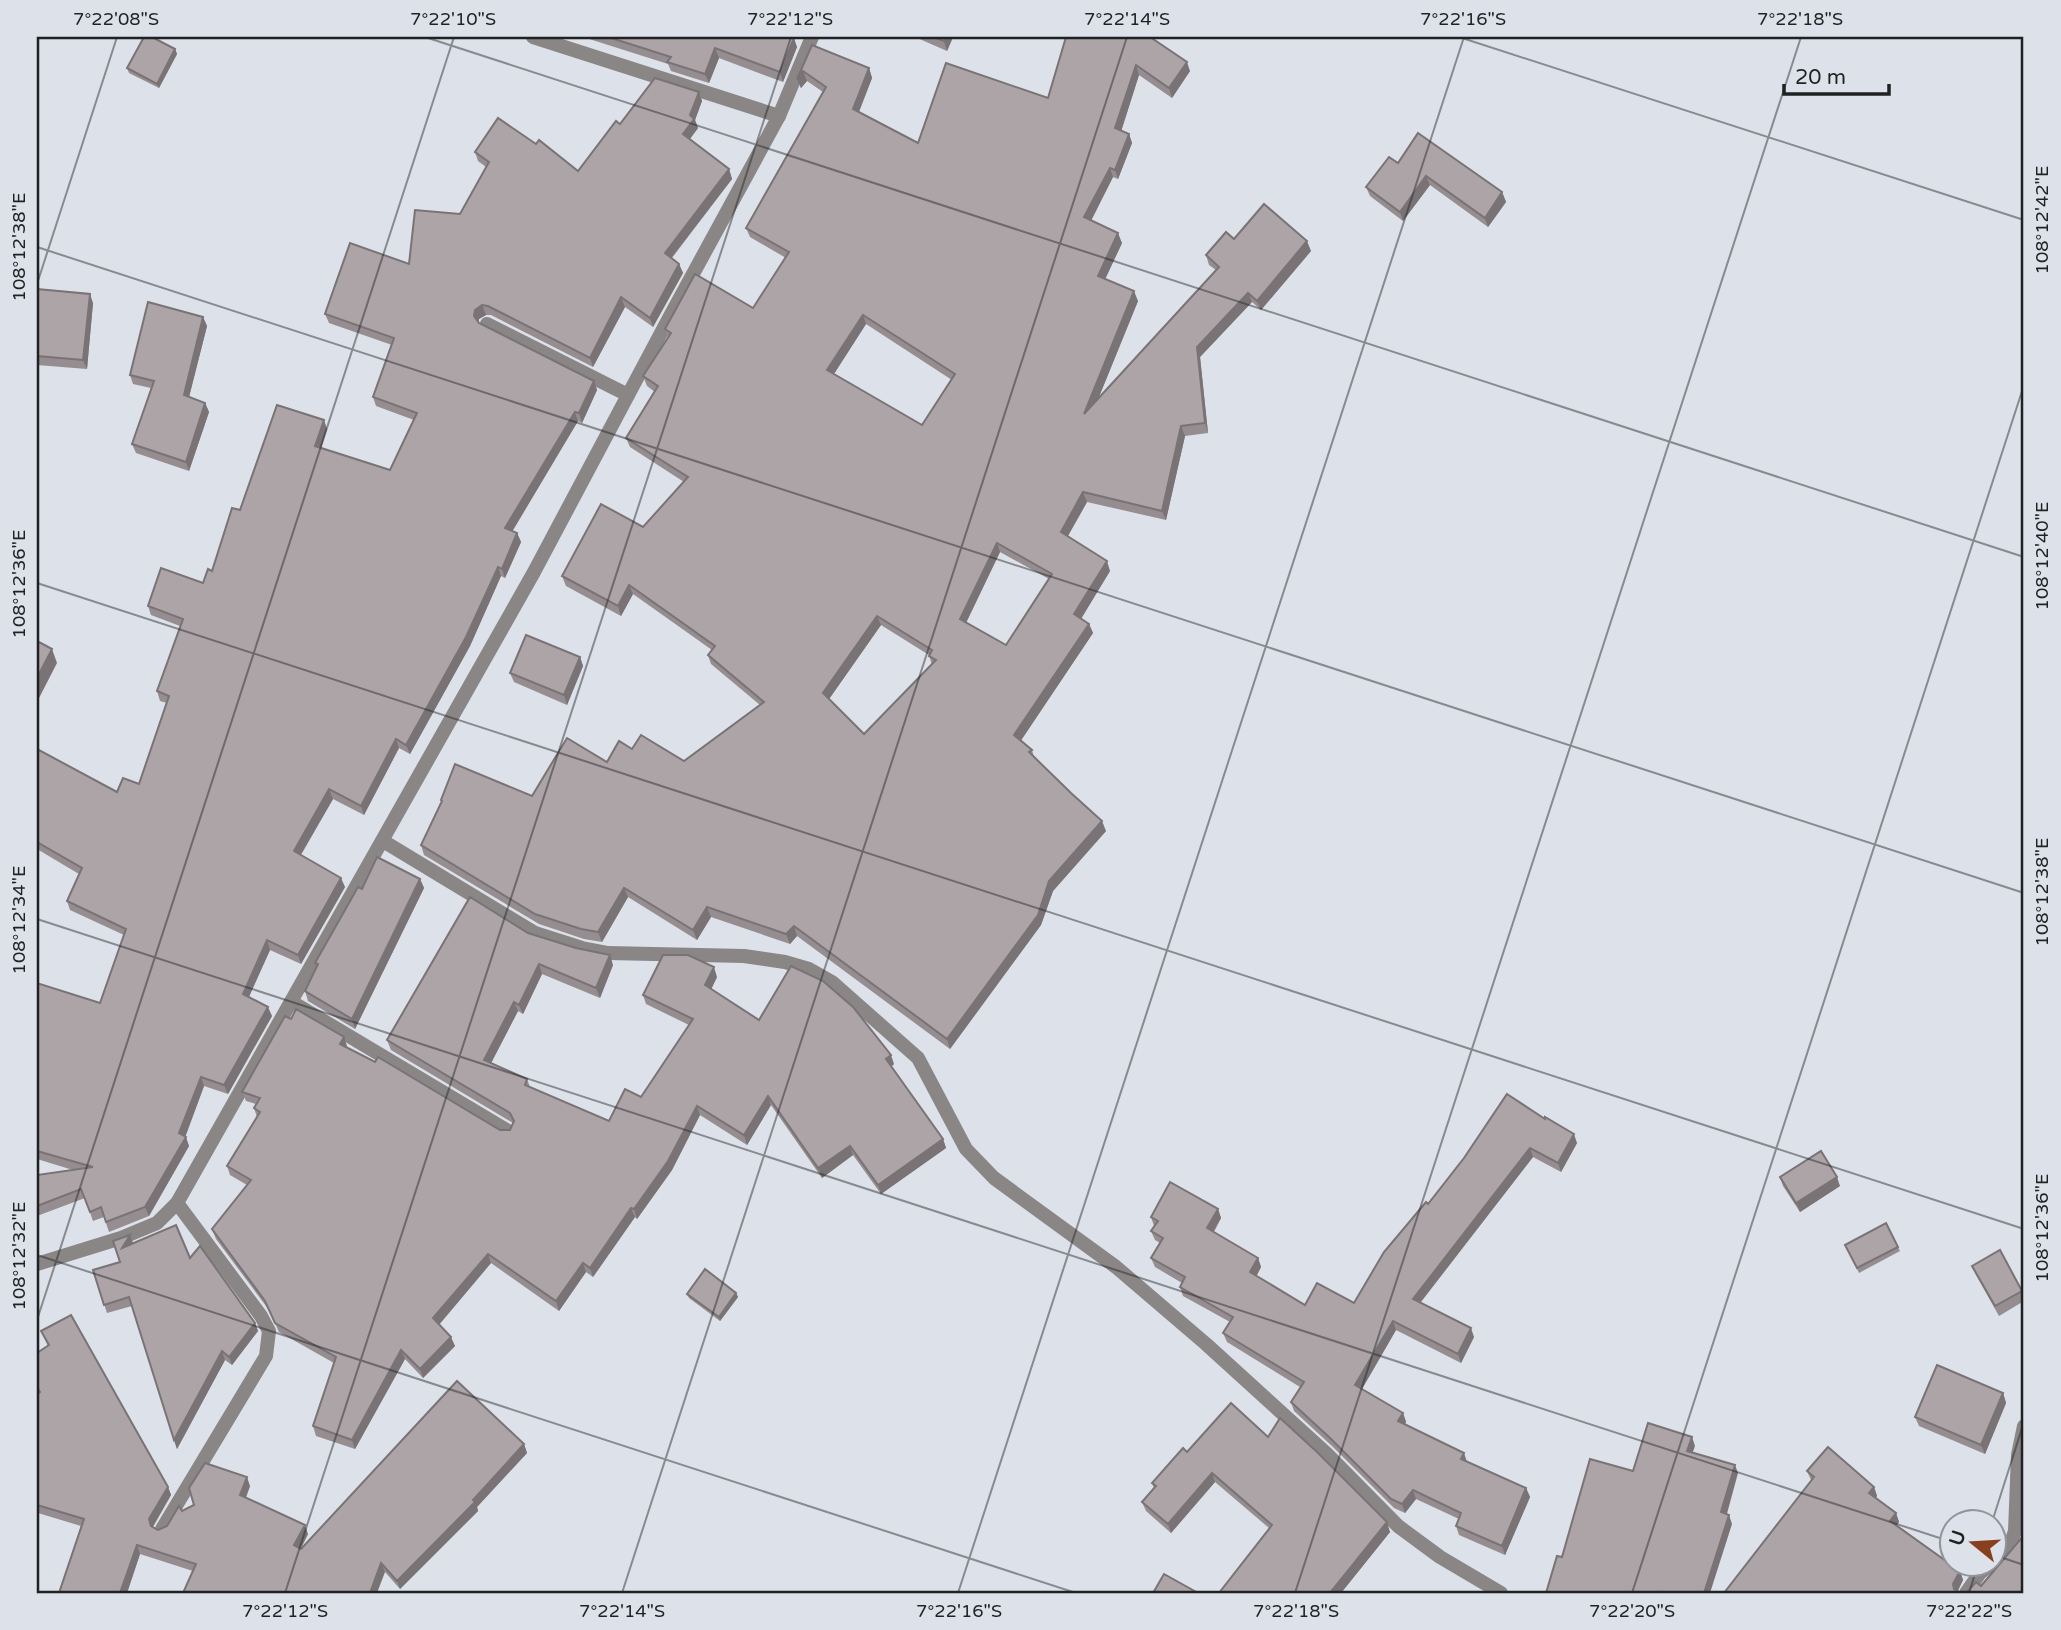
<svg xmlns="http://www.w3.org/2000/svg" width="2061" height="1630" font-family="'Varela Round',sans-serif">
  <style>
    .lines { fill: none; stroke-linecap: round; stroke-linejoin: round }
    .lane { stroke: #8a8685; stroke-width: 14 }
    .street { stroke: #8a8685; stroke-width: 14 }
    .wall { fill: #958d90; fill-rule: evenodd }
    .shaded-wall { fill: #797376 }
    .building { fill: #ada4a8; stroke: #797376; stroke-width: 2; fill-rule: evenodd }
    .ticks { fill: none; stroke: #1f2123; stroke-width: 2; stroke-opacity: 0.45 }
    .neatline { fill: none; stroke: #1f2123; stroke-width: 2.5 }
    .ticks-label { font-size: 18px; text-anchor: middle; fill: #1f2123 }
  </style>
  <rect width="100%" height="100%" fill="#dde1e9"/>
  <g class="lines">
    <!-- lane -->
    <g class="lane">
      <polyline points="533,37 779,116"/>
      <polyline points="487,324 628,395"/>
    </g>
    <!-- street -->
    <g class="street">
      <polyline points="383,841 535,933 582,948 608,953 744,956 785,962 809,969 832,982 918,1058 966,1149 994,1178 1116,1267 1206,1344 1327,1454 1398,1526 1440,1557 1501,1593"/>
      <polyline points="292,1002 508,1131"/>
      <polyline points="37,1264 121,1238 157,1223 177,1203 534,572 669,318 779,116 812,37"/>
      <polyline points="162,1529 266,1356 269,1331 261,1316 177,1203"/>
      <polyline points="1994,1561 2010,1545 2015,1531 2018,1455 2024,1426"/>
      <polyline points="1966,1593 1980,1573 1991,1564"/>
    </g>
  </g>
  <!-- wall -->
  <g class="wall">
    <polygon points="583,37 791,37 797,47 783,82 719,58 709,83 671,71 668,64"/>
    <polygon points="915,37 953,37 947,51"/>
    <path d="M1066,37L1190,71L1172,98L1139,75L1121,131L1129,134L1132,143L1118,179L1113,177L1091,220L1122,243L1105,279L1138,301L1098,399L1216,270L1209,265L1206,255L1234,239L1311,251L1261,310L1252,302L1200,357L1208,433L1185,436L1166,520L1087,502L1068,536L1110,571L1081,618L1089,624L1093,633L1021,740L1032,750L1034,757L1106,831L1053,891L1041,925L950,1049L797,936L790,944L711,917L697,940L628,897L602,942L584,939L539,924L424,855L421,845L441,802V800L532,796L607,762L632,749L684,761L760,705L711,664L708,655L712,650L633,594L621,616L566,586L562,576L643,527L684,482L630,447L626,438L655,392L647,386L643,376L668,338L665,329L753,308L786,258L750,237L746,228L823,92L807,81L801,88L797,79L812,45L869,68L872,78L859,112L918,143L1048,98ZM866,324L952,380L922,425L834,374ZM1000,552L1049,579L1006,645L966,623ZM881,625L929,655L932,665L864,734L829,699Z"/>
    <polygon points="175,49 177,54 159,88 129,73 127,68"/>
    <polygon points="699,92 702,101 695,120 698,128 690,139 729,169 732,179 672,258 679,264 683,273 653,327 625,307 593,367 491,315 486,315 479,319 478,322 479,323 594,381 597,390 582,423 578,421 512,531 517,533 521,542 505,578 501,576 470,646 410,754 399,748 364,815 333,799 301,855 345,887 301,964 270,950 249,997 272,1016 228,1094 204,1086 185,1137 189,1146 149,1216 109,1232 104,1217 93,1221 85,1198 37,1216 37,1175 73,1170 37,1159 37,983 100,1003 124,935 70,910 67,901 79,874 37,849 37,749 117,792 139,784 167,703 160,701 157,691 180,626 151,615 148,606 203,583 212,571 240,510 327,429 321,448 390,470 414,420 376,406 373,397 392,345 329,323 325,314 409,264 460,214 486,167 478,161 475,152 536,144 578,171 620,124"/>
    <polygon points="1398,163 1502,192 1506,202 1488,227 1430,185 1403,221 1370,196 1366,187"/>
    <polygon points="37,289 93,303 87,369 37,365"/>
    <polygon points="203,317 207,326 189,397 205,403 209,412 189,471 136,453 132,444 151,388 133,384 130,375"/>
    <polygon points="580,657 583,666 567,705 514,682 510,673"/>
    <polygon points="420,879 424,888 355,1029 308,1001 305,991 317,967 315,963 362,889"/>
    <polygon points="528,933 613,965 600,998 542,974 523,1014 518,1011 491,1063 527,1079 530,1087 609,1121 641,1097 689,1025 646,1004 643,995 717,977 711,989 759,1020 894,1064 891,1067 943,1139 946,1148 881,1194 853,1155 822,1178 771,1105 747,1145 700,1115 672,1170 637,1219 635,1217 593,1277 586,1272 559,1311 491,1263 439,1325 455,1346 423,1378 405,1359 355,1449 316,1436 313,1426 334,1363 279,1332 269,1310 216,1239 212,1229 247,1185 230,1175 227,1166 257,1117 254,1108 256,1104 246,1101 242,1092 291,1019 347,1046 346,1047 500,1130 510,1130 513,1123 391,1050 387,1040"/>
    <polygon points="1507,1094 1577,1143 1561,1172 1533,1157 1421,1302 1474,1337 1461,1363 1396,1330 1362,1389 1403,1413 1406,1422 1405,1424 1467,1462 1526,1488 1530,1497 1505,1555 1459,1535 1456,1526 1459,1519 1416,1499 1405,1513 1394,1508 1333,1447 1294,1411 1291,1402 1300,1387 1227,1342 1223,1333 1230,1322 1183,1296 1180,1287 1182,1283 1155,1267 1151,1258 1160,1243 1155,1240 1151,1231 1154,1226 1151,1217 1218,1209 1221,1218 1214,1232 1258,1258 1261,1267 1256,1276 1305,1305 1354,1303 1428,1204 1464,1158"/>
    <polygon points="1780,1177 1840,1186 1800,1212 1783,1186"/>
    <polygon points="133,1243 190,1258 255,1323 258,1331 232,1365 225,1360 177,1449 132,1306 107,1313 93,1270 120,1262"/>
    <polygon points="1845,1245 1898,1247 1900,1251 1859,1273"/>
    <polygon points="1972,1266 2022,1291 2024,1296 2024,1301 1999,1316 1976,1275"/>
    <polygon points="736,1293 738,1297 720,1321 689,1298 687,1294"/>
    <polygon points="41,1331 168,1487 171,1495 153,1527 158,1530 167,1526 182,1511 250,1486 246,1498 308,1534 301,1549 524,1444 527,1453 477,1507 478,1511 400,1589 385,1572 193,1571 140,1554 127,1593 59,1593 81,1526 38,1513 37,1511 37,1394 38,1393 37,1390 37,1353 48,1346"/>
    <polygon points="2003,1393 2006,1403 1985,1454 1919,1426 1915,1417"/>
    <polygon points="1268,1437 1390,1532 1341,1593 1219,1593 1269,1528 1215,1482 1171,1533 1146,1511 1142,1502 1154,1488 1152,1483 1187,1452"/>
    <polygon points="1807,1471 1874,1487 1877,1496 1876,1498 1896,1513 1899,1522 1897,1525 1960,1571 1963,1580 1957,1591 1811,1480"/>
  </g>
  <!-- shaded-wall -->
  <g class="shaded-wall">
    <polygon points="946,37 953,37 947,51 944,41"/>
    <polygon points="794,38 797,47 783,82 780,72"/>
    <polygon points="715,48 719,58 709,83 705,74"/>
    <polygon points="175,49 177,54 159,88 157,84"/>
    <polygon points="1187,62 1190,71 1172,98 1169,88"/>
    <polygon points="1136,65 1139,75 1119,138 1115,128"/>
    <polygon points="869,68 872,78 856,119 853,109"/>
    <polygon points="803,71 807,81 801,88 797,79"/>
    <polygon points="699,92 702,101 695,120 698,128 686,144 683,134"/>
    <polygon points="1129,134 1132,143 1118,179 1115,170"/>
    <polygon points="1110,168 1113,177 1088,227 1084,217"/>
    <polygon points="729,169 732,179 668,262 665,253"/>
    <polygon points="1426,176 1430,185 1403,221 1400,212"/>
    <polygon points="1502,192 1506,202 1488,227 1485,218"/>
    <polygon points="1118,233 1122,243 1102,286 1098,276"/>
    <polygon points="1307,241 1311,251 1261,310 1257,301"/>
    <polygon points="679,264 683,273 653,327 650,318"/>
    <polygon points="1134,291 1138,301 1088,424 1084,414"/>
    <polygon points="1248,293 1252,302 1200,357 1208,433 1205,423 1197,347"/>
    <polygon points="90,294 93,303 87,369 83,360"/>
    <polygon points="621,297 625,307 593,367 590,358"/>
    <polygon points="482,305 486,315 479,319 478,325 474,316 475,310"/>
    <polygon points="863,315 866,324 830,380 827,370"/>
    <polygon points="203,317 207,326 187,405 184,395"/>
    <polygon points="594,381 597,390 582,423 579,413"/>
    <polygon points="205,403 209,412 189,471 186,462"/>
    <polygon points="575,412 578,421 509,537 505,528"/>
    <polygon points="324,420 327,429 319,455 315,446"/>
    <polygon points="1181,426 1185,436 1166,520 1162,511"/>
    <polygon points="1083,492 1087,502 1065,541 1061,532"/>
    <polygon points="517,533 521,542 505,578 502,569"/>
    <polygon points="997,543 1000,552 963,629 960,619"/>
    <polygon points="1107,561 1110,571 1078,624 1074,614"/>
    <polygon points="498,567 501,576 470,646 410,754 406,745"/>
    <polygon points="629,585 633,594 621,616 618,606"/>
    <polygon points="877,616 881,625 827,702 823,693"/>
    <polygon points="1089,624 1093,633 1018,745 1014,735"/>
    <polygon points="52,649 57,663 37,702 37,678"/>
    <polygon points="580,657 583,666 567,705 564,695"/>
    <polygon points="396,739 399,748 364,815 361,806"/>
    <polygon points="329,789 333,799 297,861 294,851"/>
    <polygon points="1102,821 1106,831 1053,891 1041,925 950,1049 947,1039 1049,881"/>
    <polygon points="341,878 345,887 301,964 298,955"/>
    <polygon points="420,879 424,888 355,1029 352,1019"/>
    <polygon points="624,888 628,897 602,942 598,932"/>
    <polygon points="707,907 711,917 697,940 693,930"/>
    <polygon points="794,926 797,936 790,944 786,934"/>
    <polygon points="267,940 270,950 246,1003 243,994"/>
    <polygon points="610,955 613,965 600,998 596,988"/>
    <polygon points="539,964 542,974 523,1014 519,1005"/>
    <polygon points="714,967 717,977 709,994 705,985"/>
    <polygon points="514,1002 518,1011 488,1069 484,1060"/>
    <polygon points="268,1007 272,1016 228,1094 224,1085"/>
    <polygon points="344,1037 347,1046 343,1053 340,1044"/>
    <polygon points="891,1055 894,1064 889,1068 886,1059"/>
    <polygon points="201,1077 204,1086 183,1143 179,1133"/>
    <polygon points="768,1096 771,1105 747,1145 744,1135"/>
    <polygon points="697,1106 700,1115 672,1170 637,1219 634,1209"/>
    <polygon points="1574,1134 1577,1143 1561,1172 1558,1163"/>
    <polygon points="186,1137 189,1146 149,1216 145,1207"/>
    <polygon points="943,1139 946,1148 881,1194 878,1185"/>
    <polygon points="850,1146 853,1155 822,1178 818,1168"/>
    <polygon points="1530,1148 1533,1157 1416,1308 1413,1299"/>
    <polygon points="1837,1177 1840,1186 1800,1212 1796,1203"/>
    <polygon points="631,1208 635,1217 593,1277 590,1268"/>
    <polygon points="1218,1209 1221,1218 1210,1237 1207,1228"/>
    <polygon points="130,1235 133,1243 122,1248"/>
    <polygon points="488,1254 491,1263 436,1328 433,1318"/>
    <polygon points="1258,1258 1261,1267 1254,1281 1250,1272"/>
    <polygon points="583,1263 586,1272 559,1311 556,1301"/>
    <polygon points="736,1293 738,1297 720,1321 719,1317"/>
    <polygon points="1393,1321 1396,1330 1359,1394 1355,1385"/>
    <polygon points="255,1323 258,1331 232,1365 229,1357"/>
    <polygon points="1471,1328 1474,1337 1461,1363 1458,1354"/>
    <polygon points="451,1337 455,1346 423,1378 420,1369"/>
    <polygon points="401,1350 405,1359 355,1449 352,1440"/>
    <polygon points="222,1351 225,1360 177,1449 174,1440"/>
    <polygon points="2003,1393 2006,1403 1985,1454 1981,1445"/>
    <polygon points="1403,1413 1406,1422 1402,1430 1398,1421"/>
    <polygon points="1692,1437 1695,1446 1690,1460 1687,1451"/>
    <polygon points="524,1444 527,1453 477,1507 478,1511 400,1589 397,1581"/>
    <polygon points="1464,1453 1467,1462 1461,1459"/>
    <polygon points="1735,1465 1738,1473 1725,1521 1721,1512"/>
    <polygon points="1212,1473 1215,1482 1171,1533 1168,1524"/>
    <polygon points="247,1477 250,1486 243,1504 240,1495"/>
    <polygon points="168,1487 171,1495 152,1528 154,1534 149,1519"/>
    <polygon points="1874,1487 1877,1496 1872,1502 1869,1493"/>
    <polygon points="1526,1488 1530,1497 1505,1555 1502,1546"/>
    <polygon points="1413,1490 1416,1499 1405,1513 1402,1504"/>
    <polygon points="1896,1513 1899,1522 1893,1530 1890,1521"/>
    <polygon points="1729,1515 1732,1524 1710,1593 1704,1593"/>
    <polygon points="1387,1522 1390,1532 1341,1593 1330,1593"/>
    <polygon points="305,1525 308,1534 298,1553 294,1545"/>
    <polygon points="137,1545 140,1554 127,1593 120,1593"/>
    <polygon points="381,1563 385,1572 377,1593 370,1593"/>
    <polygon points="1960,1571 1963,1580 1957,1593 1953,1584"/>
  </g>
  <!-- building -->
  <g class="building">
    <polygon points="144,37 152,37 175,49 157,84 127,68"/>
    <polygon points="608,37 791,37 794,38 780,72 715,48 705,74 667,62 671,57"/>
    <polygon points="933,37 946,37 944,41"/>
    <path d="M1066,37H1150L1187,62L1169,88L1136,65L1115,128L1129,134L1115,170L1110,168L1084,217L1118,233L1098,276L1134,291L1084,414L1219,267L1206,255L1226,232L1234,239L1264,204L1307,241L1257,301L1248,293L1197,347L1205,423L1181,426L1162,511L1083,492L1061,532L1107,561L1074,614L1089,624L1014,735L1032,750L1029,752L1071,793L1102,821L1049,881L1038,915L947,1039L794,926L786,934L707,907L693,930L624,888L598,932L581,929L535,914L421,845L442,801L441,800L455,764L532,796L567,738L607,762L619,741L632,749L641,735L684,761L764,702L708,655L715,646L629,585L618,606L562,576L601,504L643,527L688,477L626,438L658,386L643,376L671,333L665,329L695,274L753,308L789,252L746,228L826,87L803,71L797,79L812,45L869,68L853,109L918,143L946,63L1048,98ZM863,315L955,374L922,425L827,370ZM997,543L1052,574L1006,645L960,619ZM877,616L932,650L929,656L936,660L864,734L823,693Z"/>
    <polygon points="655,78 699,92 690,115 694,119 683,134 729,169 665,253 679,264 650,318 621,297 590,358 488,306 482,305 475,310 474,316 479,323 594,381 579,413 575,412 505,528 517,533 502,569 498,567 466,637 406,745 396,739 361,806 329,789 294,851 341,878 298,955 267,940 243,994 268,1007 224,1085 201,1077 179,1133 186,1137 145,1207 106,1222 101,1207 90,1212 81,1189 37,1206 37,1175 93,1167 37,1151 37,983 100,1003 126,929 67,901 82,868 37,842 37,749 117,792 123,778 139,784 169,696 157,691 183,619 148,606 161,568 203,583 208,569 212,571 232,508 240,510 277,405 324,420 315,446 390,470 417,413 373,397 394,338 325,314 350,243 409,264 415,210 460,214 489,162 475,152 498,118 536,144 539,140 578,171 616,121 620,124"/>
    <polygon points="1418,133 1502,192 1485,218 1426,176 1400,212 1366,187 1389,157 1398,163"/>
    <polygon points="37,289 90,294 83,360 37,356"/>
    <polygon points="148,302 203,317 184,395 205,403 186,462 132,444 154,381 130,375"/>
    <polygon points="526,635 580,657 564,695 510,673"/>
    <polygon points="37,641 52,649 37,678"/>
    <polygon points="377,857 420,879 352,1019 305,991 318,964 315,963 358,887 362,889"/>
    <polygon points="470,897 528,933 576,948 610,955 596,988 539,964 519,1005 514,1002 484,1060 527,1079 525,1085 609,1121 625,1089 641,1097 693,1019 643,995 663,955 688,955 714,967 705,985 759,1020 791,966 823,981 853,1007 891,1055 886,1059 943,1139 878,1185 850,1146 818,1168 768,1096 744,1135 697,1106 668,1161 634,1209 631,1208 590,1268 583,1263 556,1301 488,1254 433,1318 451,1337 420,1369 401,1350 352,1440 313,1426 336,1357 275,1323 265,1301 212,1229 251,1180 227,1166 260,1112 254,1108 260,1098 242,1092 285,1016 291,1019 296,1009 344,1037 340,1044 375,1062 378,1057 500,1130 510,1130 514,1121 510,1113 387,1040"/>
    <polygon points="1507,1094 1545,1119 1545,1117 1574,1134 1558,1163 1530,1148 1413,1299 1471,1328 1458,1354 1393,1321 1355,1385 1403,1413 1398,1421 1464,1453 1461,1459 1526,1488 1502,1546 1456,1526 1461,1513 1413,1490 1402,1504 1391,1499 1330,1438 1291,1402 1304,1382 1223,1333 1233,1317 1180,1287 1185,1277 1151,1258 1163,1238 1151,1231 1158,1221 1151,1217 1170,1182 1218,1209 1207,1228 1258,1258 1250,1272 1305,1305 1317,1283 1354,1303 1384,1252 1426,1202 1428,1204 1464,1158"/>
    <polygon points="1821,1151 1837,1177 1796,1203 1780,1177"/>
    <polygon points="1886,1223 1898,1247 1857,1268 1845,1245"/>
    <polygon points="176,1225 190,1258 200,1246 255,1323 229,1357 222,1351 174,1440 129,1297 104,1305 93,1270 120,1262 113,1241 130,1235 122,1248"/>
    <polygon points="2000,1250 2022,1291 1995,1306 1972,1266"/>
    <polygon points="705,1269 736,1293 719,1317 687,1294"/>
    <polygon points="71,1315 168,1487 149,1519 151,1526 158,1530 167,1526 179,1506 182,1511 194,1505 189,1488 205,1463 247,1477 240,1495 305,1525 294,1545 301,1549 457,1381 524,1444 473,1500 475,1502 397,1581 381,1563 370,1593 183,1593 196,1564 137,1545 120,1593 59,1593 84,1519 37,1505 37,1394 40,1392 37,1387 37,1353 49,1345 41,1331"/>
    <polygon points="1937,1365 2003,1393 1981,1445 1915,1417"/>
    <polygon points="1231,1403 1268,1437 1280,1418 1317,1452 1387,1522 1330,1593 1219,1593 1272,1525 1212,1473 1168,1524 1142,1502 1156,1486 1152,1483 1183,1448 1187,1452"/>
    <polygon points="1648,1423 1692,1437 1687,1451 1735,1465 1721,1512 1729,1515 1704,1593 1663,1593 1661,1592 1661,1593 1546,1593 1557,1556 1562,1557 1590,1459 1633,1471"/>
    <polygon points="1828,1447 1874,1487 1869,1493 1896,1513 1890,1521 1960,1571 1953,1584 1954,1589 1961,1593 1724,1593 1814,1477 1807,1471"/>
    <polygon points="2024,1535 2024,1593 1963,1593 1967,1592 1976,1582 1981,1586"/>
    <polygon points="1164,1574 1198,1593 1153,1593"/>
  </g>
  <!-- ticks -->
  <path class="ticks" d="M425,37L2024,557M1459,37L2024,220M37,247L2024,893M37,284L117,37M37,583L2024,1229M37,919L1952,1542M37,1255L1076,1593M37,1320L454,37M1992,1522L2024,1422M1994,1555L2024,1565M37,1592L42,1593M285,1593L791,37M622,1593L1127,37M958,1593L1464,37M1295,1593L1801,37M1632,1593L2024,385M1969,1593L1978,1564"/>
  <!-- border -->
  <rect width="2061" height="1630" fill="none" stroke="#dde1e9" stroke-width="77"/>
  <!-- north arrow -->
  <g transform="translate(1973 1543) rotate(288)"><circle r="33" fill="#dde1e9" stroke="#91949a" stroke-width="2"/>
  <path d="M0-5L12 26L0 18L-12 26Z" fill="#873f1f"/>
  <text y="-10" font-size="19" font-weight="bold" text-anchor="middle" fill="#1f2123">U</text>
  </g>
  <!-- scale -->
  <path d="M1784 84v10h105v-10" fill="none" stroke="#1f2123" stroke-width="3.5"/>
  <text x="1795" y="84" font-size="21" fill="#1f2123" stroke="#dde1e9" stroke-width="5" paint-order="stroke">20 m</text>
  <rect x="38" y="38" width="1984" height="1554" class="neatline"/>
  <g class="ticks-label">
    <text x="116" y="25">7°22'08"S</text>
    <text x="453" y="25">7°22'10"S</text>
    <text x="790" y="25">7°22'12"S</text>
    <text x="1127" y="25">7°22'14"S</text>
    <text x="1463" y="25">7°22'16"S</text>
    <text x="1800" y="25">7°22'18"S</text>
    <text transform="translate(2042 220) rotate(-90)" y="6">108°12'42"E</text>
    <text transform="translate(19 247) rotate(-90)" y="6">108°12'38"E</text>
    <text transform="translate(2042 556) rotate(-90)" y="6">108°12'40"E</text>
    <text transform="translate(19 584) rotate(-90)" y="6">108°12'36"E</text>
    <text transform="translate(2042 892) rotate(-90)" y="6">108°12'38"E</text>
    <text transform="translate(19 920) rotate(-90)" y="6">108°12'34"E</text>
    <text transform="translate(2042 1228) rotate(-90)" y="6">108°12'36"E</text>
    <text transform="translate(19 1256) rotate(-90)" y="6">108°12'32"E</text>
    <text x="285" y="1617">7°22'12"S</text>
    <text x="622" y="1617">7°22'14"S</text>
    <text x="959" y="1617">7°22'16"S</text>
    <text x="1296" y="1617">7°22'18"S</text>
    <text x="1632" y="1617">7°22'20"S</text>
    <text x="1969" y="1617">7°22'22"S</text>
  </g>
</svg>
